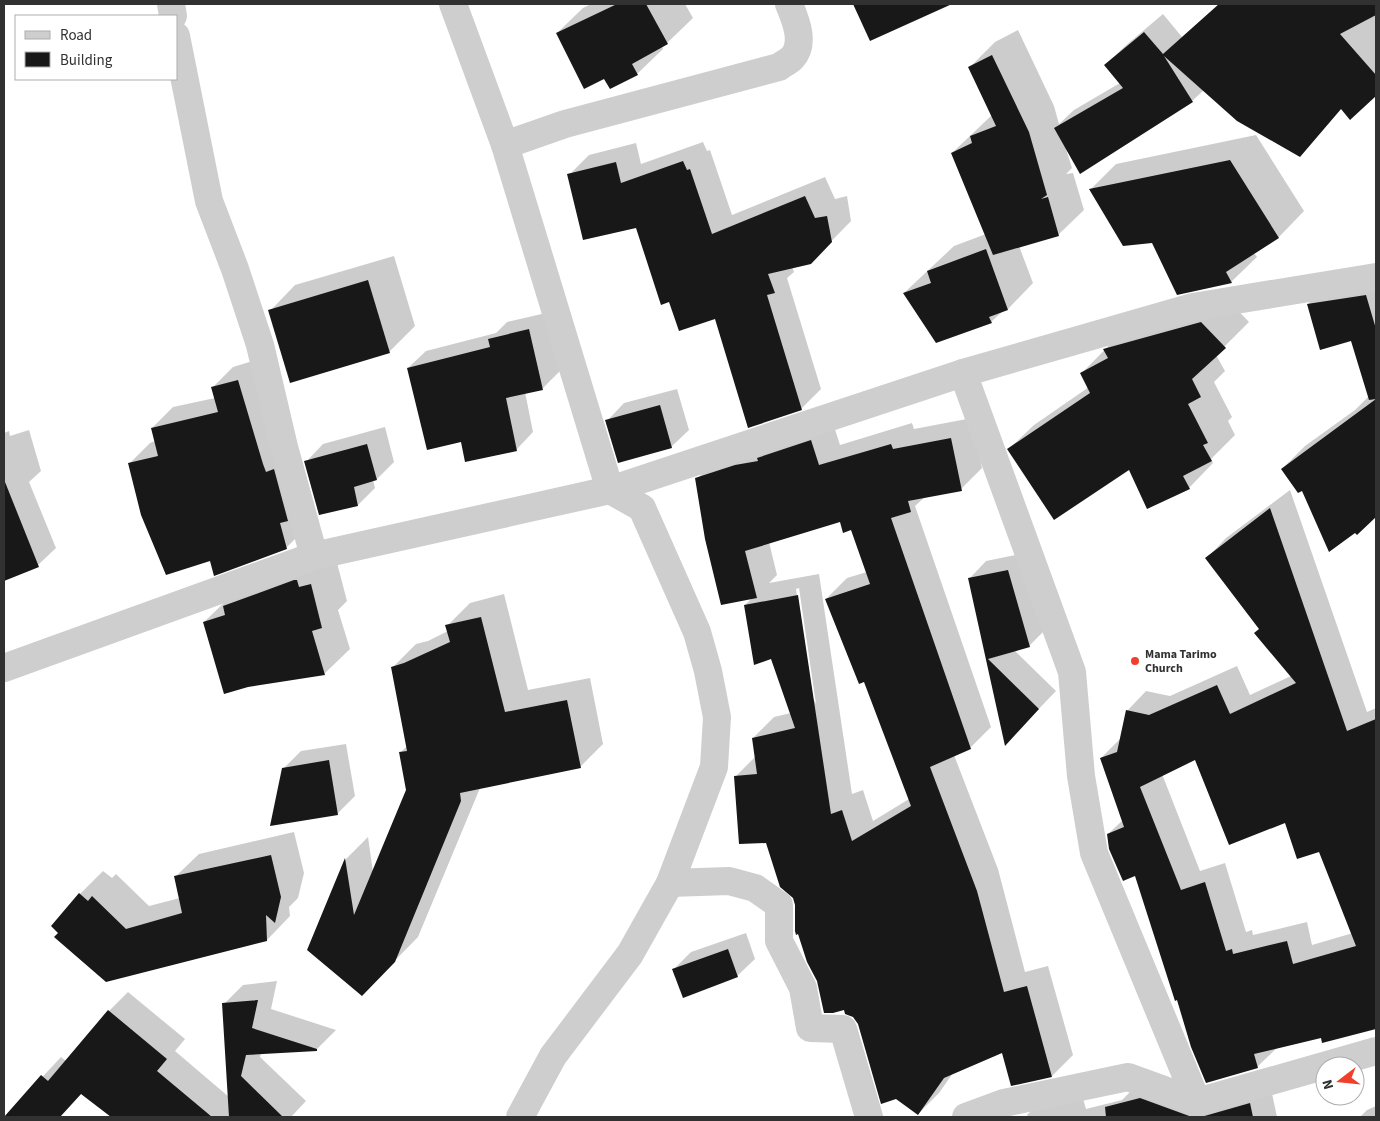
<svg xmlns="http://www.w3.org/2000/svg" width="1380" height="1121" font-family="'Source Sans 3',sans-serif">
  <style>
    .shadow { fill: #0003; fill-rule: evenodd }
    .building { fill: #181818; fill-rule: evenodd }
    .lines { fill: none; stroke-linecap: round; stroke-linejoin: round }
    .minor { stroke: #cecece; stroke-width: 28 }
    .poi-dot { fill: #f03f2b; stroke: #fff; stroke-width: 2 }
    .labels { text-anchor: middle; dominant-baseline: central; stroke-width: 5; stroke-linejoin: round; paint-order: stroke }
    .poi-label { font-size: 12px; font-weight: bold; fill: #313131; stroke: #fff; text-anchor: start }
  </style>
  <rect width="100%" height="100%" fill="#fff"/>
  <!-- shadow -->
  <g class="shadow">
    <polygon points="591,4 685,4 693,18 667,43 662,46 663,49 637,74 605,78 557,33 583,8"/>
    <polygon points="854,4 939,4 931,12 870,39"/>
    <polygon points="1219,4 1264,4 1258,10 1272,4 1376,4 1376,95 1350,118 1342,108 1300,156 1204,90 1192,101 1066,149 1072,168 1066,174 1073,173 1084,210 1058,235 1019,246 1033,283 1008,309 1003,311 991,322 904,293 954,246 986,234 952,153 992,115 970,67 995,42 1018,30 1054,106 1059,124 1074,110 1120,83 1106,65 1124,47 1163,14 1182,37"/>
    <polygon points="1256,135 1304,211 1279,237 1254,253 1257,257 1231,282 1153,242 1091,189 1116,164"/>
    <polygon points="703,142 707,151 710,150 732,215 825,177 835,199 847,196 851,221 810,263 792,267 794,272 787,278 821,389 801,409 716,317 670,300 637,226 569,175 589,155 636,143 641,164"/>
    <polygon points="394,256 415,326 389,352 270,311 295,285"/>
    <polygon points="1376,274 1376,515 1357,533 1302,490 1282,469 1305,446 1355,410 1369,396 1352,339 1308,304 1331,282"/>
    <polygon points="1226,298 1249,322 1216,355 1225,371 1214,382 1232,417 1228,421 1235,435 1211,459 1213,463 1189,488 1129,468 1009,449 1034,425 1089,387 1081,374 1129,325"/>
    <polygon points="546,313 560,371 543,388 525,392 533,432 516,450 462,440 408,368 426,351 496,333 507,322"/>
    <polygon points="259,359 307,527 286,548 211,560 129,464 150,443 155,441 152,428 173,407 215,398 212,388 233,367"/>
    <polygon points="677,389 689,430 671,447 607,421 624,403"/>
    <path d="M972,418L982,468L961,489L925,497L915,506L991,727L970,748L954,755L998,869L1025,972L1048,966L1073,1055L1052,1076L1012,1084L1003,1051L953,1073L939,1093L918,1114L854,1016L818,981L794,898L736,776L756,756L753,738L774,717L791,713L772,657L745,605L753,597L697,479L718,457L832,420L840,445L912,423L914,429ZM841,520L852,529L867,572L847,578L826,599L865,681L909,799L873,821L863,790L852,794L819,574L769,583L777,575L769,542ZM799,588L816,704L813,698L796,589Z"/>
    <polygon points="385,427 394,462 377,479 373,480 375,488 358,505 306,462 323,444"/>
    <polygon points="29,430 41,471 29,482 56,548 38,565 4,579 4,433 9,431 10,436"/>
    <path d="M1290,490L1367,712L1376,708V1027L1323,1042L1322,1037L1278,1047L1257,1067L1178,998L1136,875L1108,834L1123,820L1101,758L1121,738L1127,711L1146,691L1170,696L1237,666L1250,695L1291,676L1261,628L1207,558L1226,538ZM1196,758L1285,821L1319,850L1353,933L1312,945L1307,922L1253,935L1252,930L1246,932L1225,863L1200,871L1162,774Z"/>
    <polygon points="1025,553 1047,628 1029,646 1014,650 1056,691 1006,743 969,579 986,561"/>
    <polygon points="336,559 347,601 338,610 350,649 324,674 204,622 230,597"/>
    <polygon points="504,594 528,690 590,678 603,744 580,767 480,788 418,937 361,995 308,949 346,859 368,837 373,872 407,790 401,752 407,746 393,667 416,644 428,641 448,631 447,626 470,603"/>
    <polygon points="346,744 355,796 337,814 284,768 301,751"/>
    <polygon points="294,832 304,873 298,898 289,907 290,916 267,940 60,933 53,926 80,894 103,871 112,878 116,874 149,906 180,898 175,877 199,854"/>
    <polygon points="746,933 755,959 737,976 674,969 691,952"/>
    <polygon points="277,981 271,1009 336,1030 316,1050 261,1053 260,1057 306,1101 291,1117 113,1117 82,1093 60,1117 5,1117 61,1057 66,1061 109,1011 128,992 185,1039 175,1051 229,1097 224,1004 243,985"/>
    <polygon points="1270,1084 1277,1117 1028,1117 1027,1115 1047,1095 1080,1088 1086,1109 1122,1100 1137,1085 1216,1098"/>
    <polygon points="1376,1106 1376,1117 1360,1117 1367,1110"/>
  </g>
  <!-- building -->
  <g class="building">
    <polygon points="617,4 646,4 668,44 632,64 638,75 610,89 604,79 584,89 556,33"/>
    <polygon points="853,4 952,4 870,41"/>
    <polygon points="1219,4 1376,4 1376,15 1340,34 1376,75 1376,96 1350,120 1341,109 1300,157 1237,121 1164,56 1193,102 1080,174 1054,128 1123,88 1104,65 1144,32 1163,54"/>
    <polygon points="992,55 1029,132 1047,195 1041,199 1048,197 1059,236 993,255 951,153 972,143 970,136 996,126 968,67"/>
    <polygon points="1230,160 1279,238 1226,272 1232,283 1177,295 1152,243 1123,246 1089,189"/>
    <polygon points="683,161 687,170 690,169 712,234 805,196 815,218 827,216 832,242 811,264 768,274 775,293 767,295 802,410 748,428 715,319 679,331 669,302 661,305 636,228 583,240 567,174 616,162 621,183"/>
    <polygon points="986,249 1008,310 989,317 992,323 936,343 903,293 931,283 927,271"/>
    <polygon points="368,280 390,353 290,383 268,310"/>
    <polygon points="1366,295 1376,329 1376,399 1369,400 1351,341 1320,350 1307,304"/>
    <polygon points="1201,322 1226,348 1192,379 1201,397 1188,404 1208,443 1203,445 1212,461 1183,476 1190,489 1147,509 1129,470 1054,520 1007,449 1090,393 1080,373 1108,358 1103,349"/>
    <polygon points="529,329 543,390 506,398 517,451 465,462 461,442 427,450 407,368 490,347 488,339"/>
    <polygon points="238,380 263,464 266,472 274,469 288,521 280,523 287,549 214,576 210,561 166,575 141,515 128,463 158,456 151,428 218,412 211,387"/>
    <polygon points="1376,399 1376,517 1357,535 1355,533 1329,552 1302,491 1298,493 1281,469"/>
    <polygon points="660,405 672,448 618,463 605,420"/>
    <polygon points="951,438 962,491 908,501 911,512 891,518 971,749 930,767 977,891 1004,992 1027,986 1052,1077 1011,1086 1002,1053 944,1078 918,1115 896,1099 881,1104 858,1024 853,1017 845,1014 844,1010 833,1013 824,1013 817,981 807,962 798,934 796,935 795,931 795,905 793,898 780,887 766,843 739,844 734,776 757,774 752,738 795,728 771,659 754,665 744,605 798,595 831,814 842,810 852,841 911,806 864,682 859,684 825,599 870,584 851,530 843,533 840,522 745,551 757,598 721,605 705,539 695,478 735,465 758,461 757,458 811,440 819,465 891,444 893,449"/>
    <polygon points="367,444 377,480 354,487 358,506 319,515 304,461"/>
    <polygon points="4,482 5,482 39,567 4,581"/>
    <path d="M1270,508L1347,731L1376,719V1029L1322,1043L1321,1038L1254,1054L1258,1068L1206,1083L1191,1047L1177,1000L1175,1001L1135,876L1123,881L1109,849L1107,834L1124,827L1100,758L1117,752L1126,710L1149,715L1217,685L1230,714L1296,683L1254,633L1259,629L1205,558ZM1195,760L1229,845L1285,823L1297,859L1319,852L1356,946L1293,964L1287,941L1233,954L1232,949L1226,951L1205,882L1181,890L1140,787Z"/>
    <polygon points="1008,570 1030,647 988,659 1039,709 1005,746 968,578"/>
    <polygon points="294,580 297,580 299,587 311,584 322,628 312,631 325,675 248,687 224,694 203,622 225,615 223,606"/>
    <polygon points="481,617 505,712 567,700 581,768 460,793 461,801 395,962 362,996 307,950 345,858 354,915 406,790 399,752 407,751 391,667 404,663 450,642 445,625"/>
    <polygon points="329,760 338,815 270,826 282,768"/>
    <polygon points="271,855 281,897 275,923 266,915 267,941 106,982 54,937 58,933 51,926 79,893 88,901 92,896 126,929 182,913 174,876"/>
    <polygon points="728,949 738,977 683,998 672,969"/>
    <polygon points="258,1000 252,1028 317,1049 317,1051 246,1055 241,1076 283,1117 229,1117 222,1003"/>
    <polygon points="108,1010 167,1059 157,1071 212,1117 111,1117 81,1094 60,1117 4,1117 41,1075 48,1081"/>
    <polygon points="1140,1098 1192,1117 1194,1117 1106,1117 1105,1107"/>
    <polygon points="1250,1103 1253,1117 1197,1117 1201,1117"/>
  </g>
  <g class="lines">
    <!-- minor -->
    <g class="minor">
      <polyline points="171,4 173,16"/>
      <polyline points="453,4 505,145 610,490 642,508 697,632 708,671 717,717 714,767 670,883 630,954 553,1056 520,1117"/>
      <polyline points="176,36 209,201 235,269 260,345 284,447 314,556"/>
      <path d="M505,145L565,124L779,67C783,64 789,61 792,58C806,43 795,19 789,4"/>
      <polyline points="963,373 1072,672 1081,776 1094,853 1197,1102"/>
      <polyline points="4,668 314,556 610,490 963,373 1193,307 1376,277"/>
      <polyline points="670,883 729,881 755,888 779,905 779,941 803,988 810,1028 843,1029 869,1117"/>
      <polyline points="966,1117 1004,1103 1128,1077 1197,1102 1376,1051"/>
    </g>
  </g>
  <!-- markers -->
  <circle class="poi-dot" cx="1135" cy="661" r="5"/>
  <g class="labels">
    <!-- poi labels -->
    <g class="poi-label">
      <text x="1145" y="654">Mama Tarimo<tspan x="1145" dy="14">Church</tspan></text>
    </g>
  </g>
  <!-- border -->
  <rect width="1380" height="1121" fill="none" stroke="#313131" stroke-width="10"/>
  <!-- legend -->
  <rect x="15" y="15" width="162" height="65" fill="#ffffff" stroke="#adadad"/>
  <rect x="25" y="31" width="25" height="8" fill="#cecece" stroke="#adadad"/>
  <text x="60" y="40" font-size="15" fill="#313131">Road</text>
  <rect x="25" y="52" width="25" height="15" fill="#181818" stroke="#adadad"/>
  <text x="60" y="65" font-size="15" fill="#313131">Building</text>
  <!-- north arrow -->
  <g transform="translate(1340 1081) rotate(254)"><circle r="24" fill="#ffffff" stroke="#adadad"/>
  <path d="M0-4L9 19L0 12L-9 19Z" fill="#f03f2b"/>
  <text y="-8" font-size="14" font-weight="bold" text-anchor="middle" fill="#313131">N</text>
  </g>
</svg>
